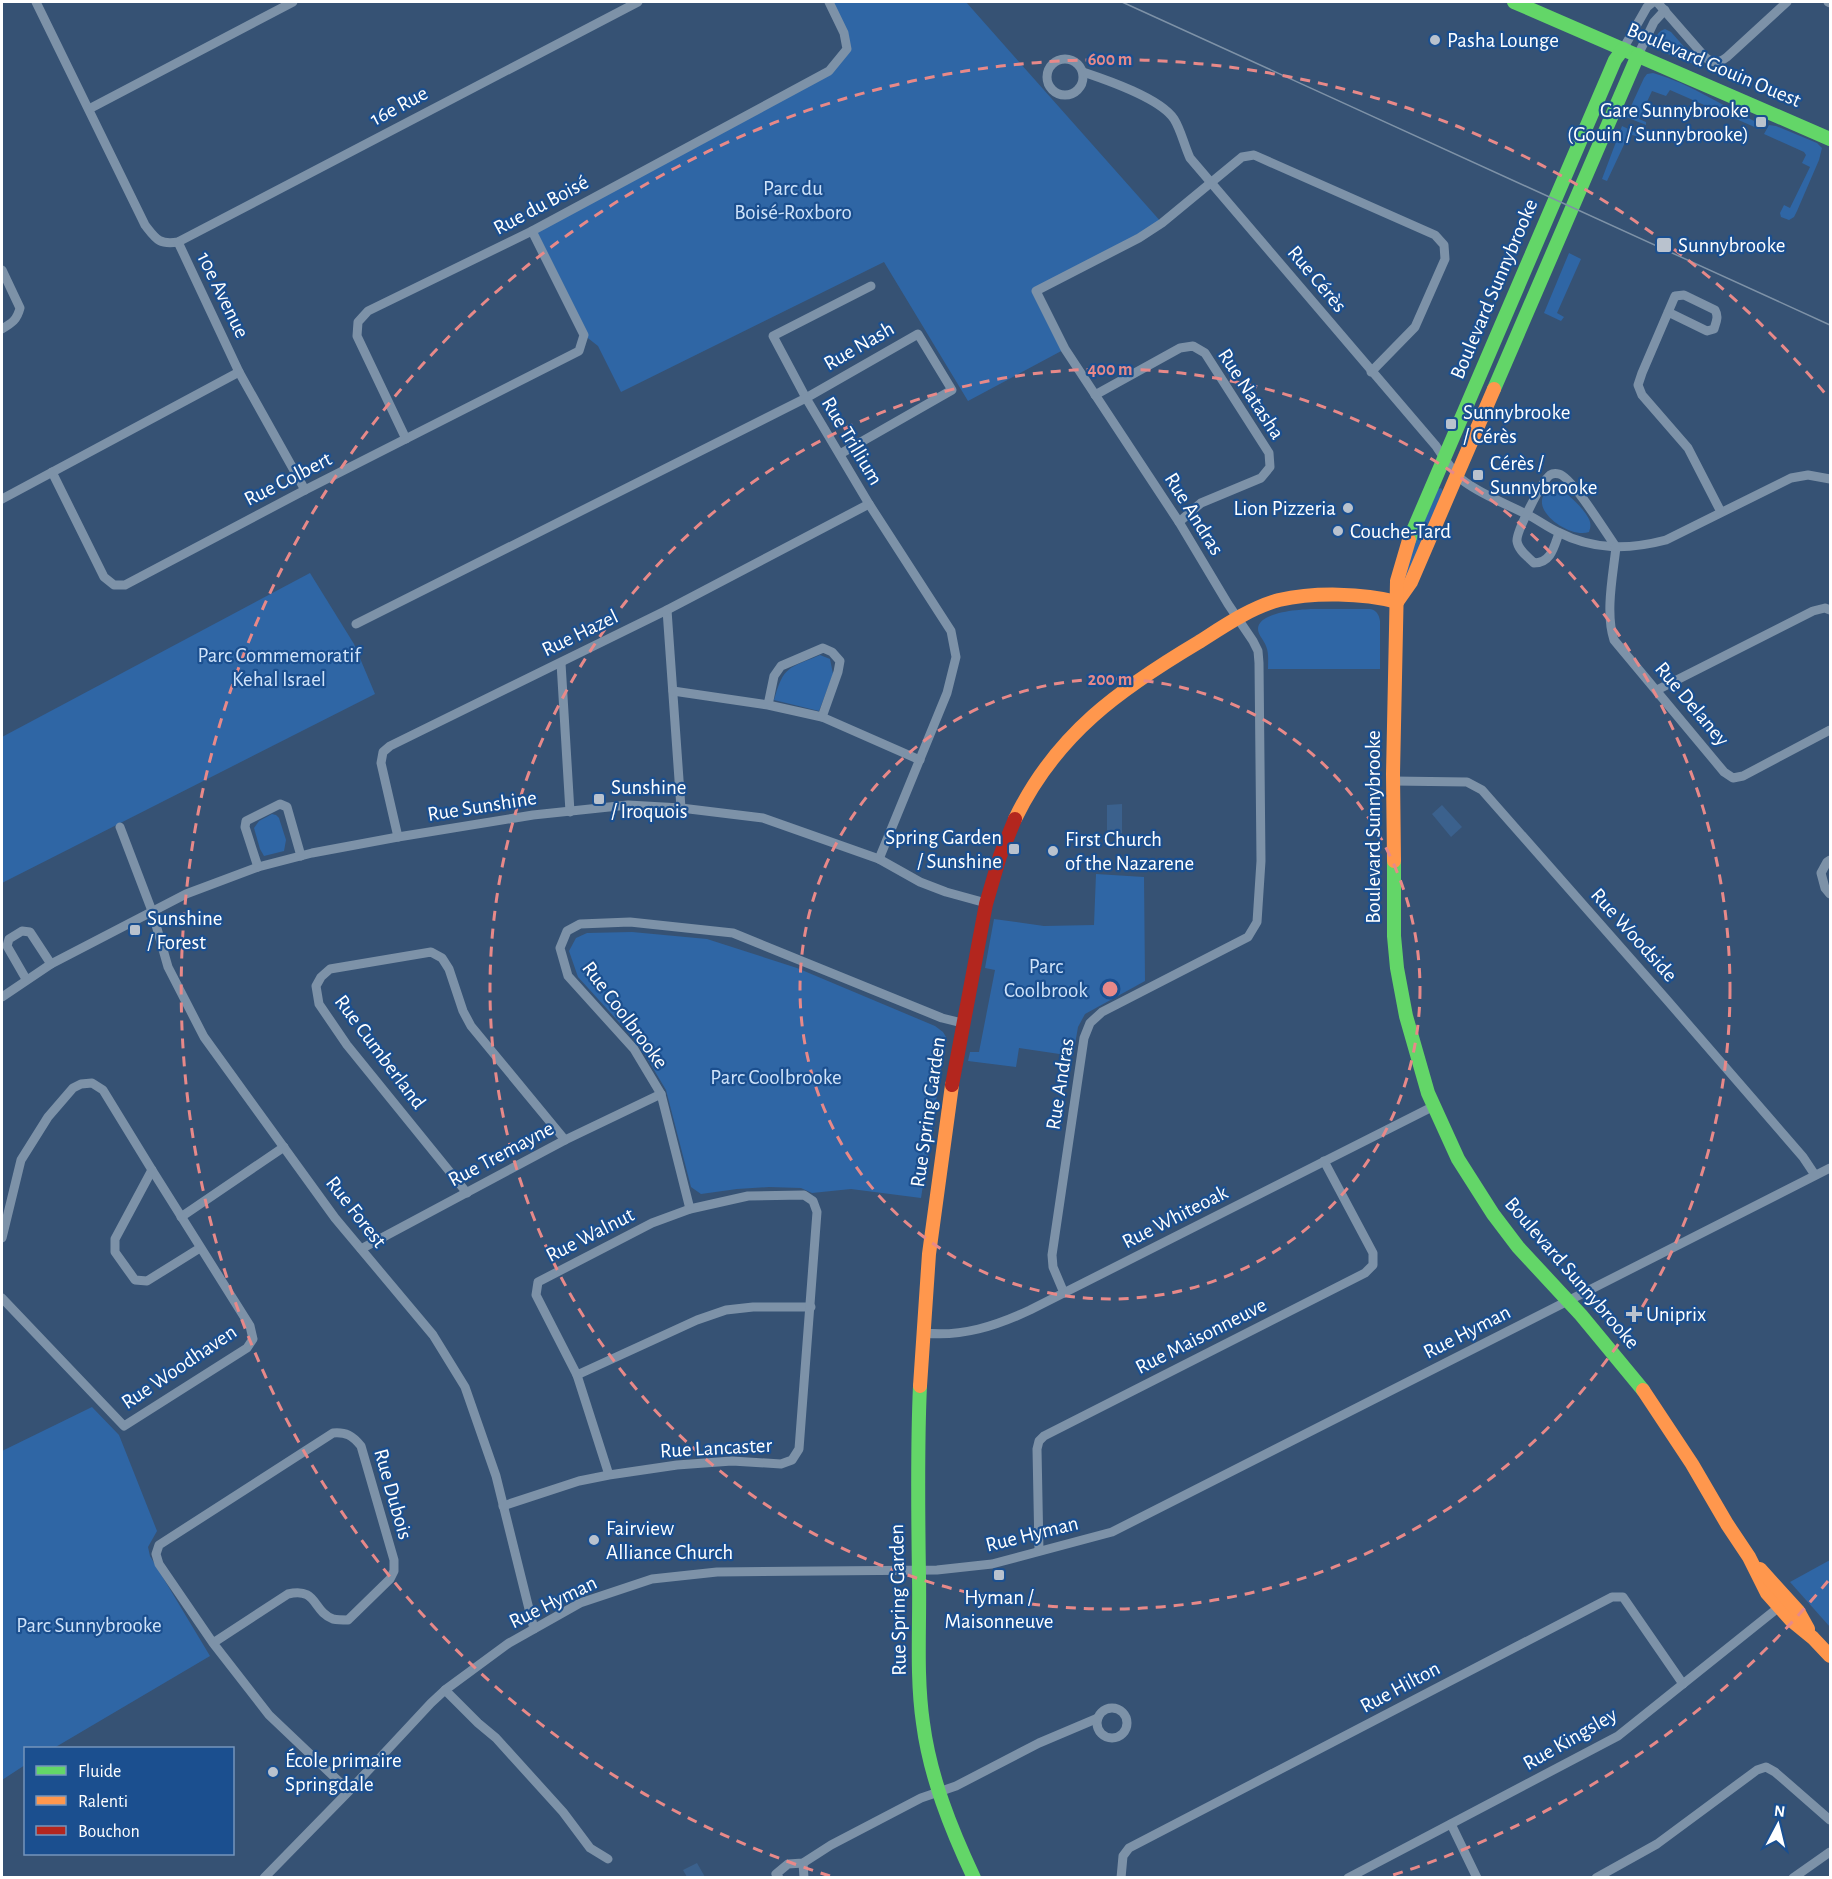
<svg xmlns="http://www.w3.org/2000/svg" width="1832" height="1879" font-family="'Alegreya Sans',sans-serif">
  <style>
    .green { fill: #2f66a5 }
    .water { fill: #3b618d }
    .lines { fill: none; stroke-linecap: round; stroke-linejoin: round }
    .street { stroke: #7d92a8; stroke-width: 9 }
    .fast { stroke: #63d668; stroke-width: 14 }
    .slow { stroke: #ff974d; stroke-width: 14 }
    .jam { stroke: #b3261e; stroke-width: 14 }
    .tram { stroke: #7e92a7; stroke-width: 1.5 }
    .ring { fill: none; stroke: #e88989; stroke-width: 3; stroke-dasharray: 10 8 }
    .poi-dot { fill: #b9c2ce; stroke: #1b4f8f; stroke-width: 2 }
    .labels { text-anchor: middle; dominant-baseline: central; stroke-width: 4.5; stroke-linejoin: round; paint-order: stroke }
    .poi-label { font-size: 21px; fill: #fff; stroke: #1b4f8f; text-anchor: start }
    .street-label { font-size: 21px; fill: #fff; stroke: #1b4f8f }
    .park-label { font-size: 21px; fill: #cfe3fa; stroke: #1b4f8f }
    .centre { fill: #e88989; stroke: #1b4f8f; stroke-width: 3 }
    .ring-label { font-size: 18px; text-anchor: middle; font-weight: bold; fill: #e88989; stroke: #1b4f8f; stroke-width: 4.5; stroke-linejoin: round; paint-order: stroke }
  </style>
  <rect width="100%" height="100%" fill="#365274"/>
  <!-- green -->
  <g class="green">
    <polygon points="829,2 966,2 1162,223 1036,291 1065,349 968,401 884,262 621,392 598,346 584,335 532,231 829,71 847,49"/>
    <path d="M1665,29L1671,32L1694,58L1695,64L1687,62L1688,59L1682,56L1681,59C1672,55 1654,52 1656,39C1657,33 1660,31 1665,29Z"/>
    <path d="M1653,73C1692,84 1725,108 1761,124L1759,129L1670,90L1666,96L1652,91L1639,119L1646,122V125L1626,117L1644,78L1647,74Z"/>
    <polygon points="1769,125 1776,126 1817,143 1822,148 1819,160 1797,211 1794,217 1789,220 1781,217 1780,213 1784,205 1790,208 1810,167 1802,163 1806,155 1804,152 1764,134"/>
    <polygon points="1622,126 1639,134 1640,136 1639,137 1629,134 1607,181 1602,179"/>
    <polygon points="1569,253 1581,259 1557,313 1564,317 1561,321 1544,313"/>
    <path d="M1555,486C1564,489 1588,512 1590,522C1591,526 1590,529 1589,532C1569,540 1518,503 1555,486Z"/>
    <polygon points="1441,488 1443,491 1406,580 1403,580 1415,540 1438,489"/>
    <polygon points="310,573 354,644 375,694 2,883 2,737"/>
    <path d="M1317,609H1370C1376,610 1379,614 1380,621V669H1268C1268,661 1269,653 1266,646C1264,640 1258,635 1258,629C1258,611 1304,609 1317,609Z"/>
    <path d="M820,655L830,659L833,674L819,711L774,700C784,665 788,669 820,655Z"/>
    <polygon points="272,814 276,815 279,818 286,840 284,851 264,856 260,849 254,828 259,821"/>
    <polygon points="1096,874 1144,877 1145,981 1085,1014 1078,1027 1073,1056 1019,1048 1016,1067 968,1061 970,1052 979,1052 995,970 985,968 994,919 1044,926 1094,925"/>
    <polygon points="632,932 707,939 797,968 935,1026 943,1032 946,1037 921,1198 851,1189 812,1193 801,1188 769,1187 737,1189 701,1194 691,1187 666,1090 638,1043 578,977 569,951 576,938 587,933"/>
    <polygon points="92,1407 119,1435 157,1531 148,1547 150,1556 210,1656 54,1748 26,1748 25,1765 2,1780 2,1451"/>
    <polygon points="1830,1560 1830,1627 1790,1582"/>
  </g>
  <!-- water -->
  <g class="water">
    <polygon points="1122,804 1122,833 1107,833 1107,805"/>
    <polygon points="1442,805 1462,827 1451,837 1432,814"/>
    <polygon points="697,1863 705,1877 687,1877 683,1870"/>
  </g>
  <g class="lines">
    <!-- street -->
    <g class="street">
      <path d="M36,2L145,225C156,239 159,245 178,242L638,2"/>
      <path d="M1657,2L1705,57C1713,64 1719,63 1727,57L1787,2"/>
      <polyline points="1828,2 1830,3"/>
      <polyline points="1623,49 1647,7 1653,2"/>
      <polyline points="1638,55 1654,22 1665,10"/>
      <circle cx="1065" cy="77" r="18"/>
      <path d="M1083,72C1107,80 1160,98 1174,119C1181,130 1184,145 1190,158L1436,446C1444,458 1454,474 1465,482C1483,495 1506,504 1526,514C1537,519 1547,527 1558,532C1593,550 1628,550 1666,540L1791,478L1808,475L1830,479"/>
      <polyline points="89,109 293,2"/>
      <polyline points="178,242 239,372 305,490"/>
      <path d="M2,270L20,308C17,320 12,323 2,329"/>
      <path d="M1668,312L1707,331L1714,329C1716,322 1719,317 1715,310L1684,295L1675,296L1642,373L1638,385L1642,395L1688,448L1721,512"/>
      <polyline points="1095,395 1180,348 1193,346 1205,353 1269,453 1270,467 1261,478 1201,503 1179,522"/>
      <polyline points="406,439 357,336 358,322 368,311 532,231 829,71 847,49 844,33 829,2"/>
      <polyline points="840,454 952,390 918,334 806,398 773,336 871,286"/>
      <polyline points="52,472 104,577 114,585 125,585 305,490 579,351 584,335 532,231"/>
      <polyline points="2,499 239,372"/>
      <path d="M1559,533C1554,547 1551,563 1534,563C1527,556 1518,550 1517,541C1516,532 1542,481 1550,475C1553,473 1555,473 1559,474C1572,477 1606,533 1616,547"/>
      <path d="M1616,547C1613,575 1605,613 1614,640L1724,772L1733,778L1743,776L1830,730"/>
      <polyline points="667,610 681,808"/>
      <polyline points="356,624 806,398 869,504 951,631 956,657 947,693 879,859"/>
      <polyline points="561,663 570,812"/>
      <polyline points="1657,690 1813,611 1825,608 1830,610"/>
      <polyline points="673,691 768,705 822,717 838,672 840,661 832,652 823,648 781,666 774,676 768,705"/>
      <polyline points="822,717 920,760"/>
      <polyline points="1393,781 1467,782 1482,790 1667,1000 1803,1157 1815,1175"/>
      <polyline points="120,827 152,911 168,967 204,1037 335,1218 433,1335 465,1387 496,1476 534,1629"/>
      <polyline points="398,837 381,763 383,752 390,746 667,610 869,504"/>
      <polyline points="1830,860 1827,862 1821,873 1825,888 1830,894"/>
      <polyline points="258,867 245,827 246,821 280,804 287,807 301,856"/>
      <polyline points="26,979 7,946 9,939 22,931 30,932 51,964"/>
      <polyline points="2,997 51,964 186,894 258,867 312,853 398,837 533,815 628,805 681,808 763,818 879,859 920,882 946,892 986,903"/>
      <polyline points="152,1170 115,1239 115,1252 135,1280 147,1281 200,1248"/>
      <polyline points="467,1193 347,1045 319,1004 316,986 321,977 330,969 431,952 442,958 449,969 463,1011 471,1026 565,1140"/>
      <polyline points="690,1209 661,1094 634,1049 568,976 560,948 567,931 580,924 630,922 733,933 942,1018 962,1023"/>
      <polyline points="181,1217 284,1147"/>
      <polyline points="2,1238 21,1160 48,1117 73,1088 81,1084 92,1083 103,1090 152,1170 250,1326 253,1339 247,1348 124,1426 2,1298"/>
      <polyline points="361,1249 565,1140 661,1094"/>
      <polyline points="1064,1293 1053,1267 1052,1255 1084,1038 1090,1023 1102,1012 1248,937 1257,922 1261,861 1259,663 1258,651 1253,641 1228,604 1179,522 1065,349 1036,291 1139,238 1162,223 1242,157 1254,155 1435,235 1444,245 1445,259 1415,327 1371,372"/>
      <path d="M924,1333C962,1337 996,1326 1030,1310L1434,1106"/>
      <polyline points="577,1375 697,1320 726,1310 753,1307 811,1307"/>
      <polyline points="503,1506 579,1481 609,1475 677,1465 732,1461 781,1464 792,1460 799,1449 817,1212 813,1201 804,1195 748,1196 690,1209 652,1223 538,1282 536,1295 577,1375 609,1475"/>
      <polyline points="1039,1551 1037,1449 1039,1441 1044,1436 1365,1273 1373,1265 1373,1253 1324,1161"/>
      <path d="M213,1643L288,1594C318,1587 312,1611 333,1619C338,1620 343,1620 348,1620L390,1579L394,1571V1560L361,1446C352,1435 346,1432 333,1433L159,1545L156,1554L159,1564L213,1643L269,1715L349,1791"/>
      <polyline points="445,1690 478,1723 496,1738 563,1812 590,1848 608,1859"/>
      <circle cx="1112" cy="1723" r="15"/>
      <polyline points="1451,1824 1477,1878"/>
      <polyline points="803,1863 804,1878"/>
      <polyline points="264,1878 349,1791 431,1703 445,1690 509,1643 580,1603 652,1579 717,1572 937,1570 992,1564 1112,1532 1830,1168"/>
      <polyline points="779,1878 776,1874 788,1864 803,1863 831,1845 921,1798 956,1786 1039,1743 1098,1718"/>
      <polyline points="1121,1878 1123,1856 1129,1848 1612,1597 1623,1597 1683,1684"/>
      <polyline points="1348,1878 1618,1736 1784,1603"/>
      <polyline points="1596,1878 1657,1844 1757,1770 1766,1767 1775,1772 1830,1820"/>
      <polyline points="1793,1878 1830,1852"/>
    </g>
    <!-- fast -->
    <g class="fast">
      <polyline points="1514,2 1830,139"/>
      <polyline points="1494,389 1638,55"/>
      <polyline points="1409,540 1615,60 1623,49"/>
      <polyline points="1394,861 1394,936 1397,968 1406,1016 1428,1093 1458,1159 1493,1214 1518,1247 1581,1315 1643,1390"/>
      <path d="M920,1386C917,1450 918,1513 919,1577C920,1626 916,1675 923,1723C930,1777 951,1829 974,1878"/>
    </g>
    <!-- slow -->
    <g class="slow">
      <polyline points="1397,602 1411,582 1494,389"/>
      <path d="M1015,819C1056,734 1120,689 1199,642C1224,626 1250,608 1279,600C1314,592 1363,593 1397,602"/>
      <polyline points="1394,861 1393,774 1397,581 1409,540"/>
      <polyline points="920,1386 929,1254 952,1085"/>
      <polyline points="1643,1390 1692,1464 1727,1524 1749,1557 1767,1593 1791,1620 1813,1638 1830,1656"/>
      <polyline points="1760,1569 1798,1611 1808,1629"/>
    </g>
    <!-- jam -->
    <polyline class="jam" points="952,1085 986,904 1000,856 1015,819"/>
    <!-- tram -->
    <polyline class="tram" points="1122,2 1830,325"/>
  </g>
  <!-- distance rings -->
  <g class="ring">
    <circle cx="1110" cy="989" r="310"/>
    <circle cx="1110" cy="989" r="620"/>
    <path d="M1828 1581A930 930 0 0 1 1390 1876M830 1876A930 930 0 1 1 1828 397"/>
  </g>
  <!-- markers -->
  <g class="poi-dot">
    <circle cx="1435" cy="40" r="6"/>
    <rect x="1755" y="116" width="12" height="12" rx="3"/>
    <rect x="1656" y="237" width="16" height="16" rx="3"/>
    <rect x="1445" y="418" width="12" height="12" rx="3"/>
    <rect x="1472" y="469" width="12" height="12" rx="3"/>
    <circle cx="1348" cy="508" r="6"/>
    <circle cx="1338" cy="531" r="6"/>
    <rect x="593" y="793" width="12" height="12" rx="3"/>
    <rect x="1008" y="843" width="12" height="12" rx="3"/>
    <circle cx="1053" cy="851" r="6"/>
    <rect x="129" y="924" width="12" height="12" rx="3"/>
    <path d="M1631 1305h6v6h6v6h-6v6h-6v-6h-6v-6h6z"/>
    <circle cx="594" cy="1540" r="6"/>
    <rect x="993" y="1569" width="12" height="12" rx="3"/>
    <circle cx="273" cy="1772" r="6"/>
  </g>
  <g class="labels">
    <!-- poi labels -->
    <g class="poi-label">
      <text x="1447" y="40">Pasha Lounge</text>
      <text x="1749" y="110" text-anchor="end">Gare Sunnybrooke<tspan x="1749" dy="24">(Gouin / Sunnybrooke)</tspan></text>
      <text x="1678" y="245">Sunnybrooke</text>
      <text x="1463" y="412">Sunnybrooke<tspan x="1463" dy="24">/ Cérès</tspan></text>
      <text x="1490" y="463">Cérès /<tspan x="1490" dy="24">Sunnybrooke</tspan></text>
      <text x="1336" y="508" text-anchor="end">Lion Pizzeria</text>
      <text x="1350" y="531">Couche-Tard</text>
      <text x="611" y="787">Sunshine<tspan x="611" dy="24">/ Iroquois</tspan></text>
      <text x="1002" y="837" text-anchor="end">Spring Garden<tspan x="1002" dy="24">/ Sunshine</tspan></text>
      <text x="1065" y="839">First Church<tspan x="1065" dy="24">of the Nazarene</tspan></text>
      <text x="147" y="918">Sunshine<tspan x="147" dy="24">/ Forest</tspan></text>
      <text x="1646" y="1314">Uniprix</text>
      <text x="606" y="1528">Fairview<tspan x="606" dy="24">Alliance Church</tspan></text>
      <text x="999" y="1597" text-anchor="middle">Hyman /<tspan x="999" dy="24">Maisonneuve</tspan></text>
      <text x="285" y="1760">École primaire<tspan x="285" dy="24">Springdale</tspan></text>
    </g>
    <!-- street labels -->
    <g class="street-label">
      <text transform="translate(1714 65) rotate(23)">Boulevard Gouin Ouest</text>
      <text transform="translate(399 106) rotate(-28)">16e Rue</text>
      <text transform="translate(541 205) rotate(-28)">Rue du Boisé</text>
      <text transform="translate(1317 279) rotate(50)">Rue Cérès</text>
      <text transform="translate(1494 289) rotate(-67)">Boulevard Sunnybrooke</text>
      <text transform="translate(223 295) rotate(64)">10e Avenue</text>
      <text transform="translate(859 346) rotate(-30)">Rue Nash</text>
      <text transform="translate(1251 394) rotate(57)">Rue Natasha</text>
      <text transform="translate(852 441) rotate(59)">Rue Trillium</text>
      <text transform="translate(288 479) rotate(-27)">Rue Colbert</text>
      <text transform="translate(1194 514) rotate(58)">Rue Andras</text>
      <text transform="translate(580 633) rotate(-26)">Rue Hazel</text>
      <text transform="translate(1692 704) rotate(50)">Rue Delaney</text>
      <text transform="translate(482 806) rotate(-9)">Rue Sunshine</text>
      <text transform="translate(1373 827) rotate(-90)">Boulevard Sunnybrooke</text>
      <text transform="translate(1634 935) rotate(48)">Rue Woodside</text>
      <text transform="translate(625 1015) rotate(53)">Rue Coolbrooke</text>
      <text transform="translate(380 1052) rotate(53)">Rue Cumberland</text>
      <text transform="translate(1060 1084) rotate(-81)">Rue Andras</text>
      <text transform="translate(928 1112) rotate(-82)">Rue Spring Garden</text>
      <text transform="translate(501 1154) rotate(-28)">Rue Tremayne</text>
      <text transform="translate(356 1212) rotate(52)">Rue Forest</text>
      <text transform="translate(1175 1217) rotate(-27)">Rue Whiteoak</text>
      <text transform="translate(590 1235) rotate(-27)">Rue Walnut</text>
      <text transform="translate(1572 1273) rotate(49)">Boulevard Sunnybrooke</text>
      <text transform="translate(1467 1332) rotate(-27)">Rue Hyman</text>
      <text transform="translate(1201 1336) rotate(-27)">Rue Maisonneuve</text>
      <text transform="translate(179 1367) rotate(-34)">Rue Woodhaven</text>
      <text transform="translate(716 1448) rotate(-3)">Rue Lancaster</text>
      <text transform="translate(393 1494) rotate(74)">Rue Dubois</text>
      <text transform="translate(1032 1534) rotate(-14)">Rue Hyman</text>
      <text transform="translate(898 1600) rotate(-91)">Rue Spring Garden</text>
      <text transform="translate(553 1602) rotate(-26)">Rue Hyman</text>
      <text transform="translate(1400 1687) rotate(-28)">Rue Hilton</text>
      <text transform="translate(1570 1739) rotate(-30)">Rue Kingsley</text>
    </g>
    <!-- park labels -->
    <g class="park-label">
      <text x="793" y="188">Parc du<tspan x="793" dy="24">Boisé-Roxboro</tspan></text>
      <text x="279" y="655">Parc Commemoratif<tspan x="279" dy="24">Kehal Israel</tspan></text>
      <text x="1046" y="966">Parc<tspan x="1046" dy="24">Coolbrook</tspan></text>
      <text x="776" y="1077">Parc Coolbrooke</text>
      <text x="89" y="1625">Parc Sunnybrooke</text>
    </g>
  </g>
  <circle cx="1110" cy="989" r="9" class="centre"/>
  <g class="ring-label">
    <text x="1110" y="65">600 m</text>
    <text x="1110" y="375">400 m</text>
    <text x="1110" y="685">200 m</text>
  </g>
  <!-- border -->
  <rect width="1832" height="1879" fill="none" stroke="#ffffff" stroke-width="6"/>
  <!-- legend -->
  <rect x="24" y="1747" width="210" height="108" fill="#1b4f8f" stroke="#7695bc" stroke-width="1.5"/>
  <rect x="36" y="1766" width="30" height="9" fill="#63d668" stroke="#7695bc" stroke-width="1.5"/>
  <text x="78" y="1777" font-size="18" fill="#ffffff">Fluide</text>
  <rect x="36" y="1796" width="30" height="9" fill="#ff974d" stroke="#7695bc" stroke-width="1.5"/>
  <text x="78" y="1807" font-size="18" fill="#ffffff">Ralenti</text>
  <rect x="36" y="1826" width="30" height="9" fill="#b3261e" stroke="#7695bc" stroke-width="1.5"/>
  <text x="78" y="1837" font-size="18" fill="#ffffff">Bouchon</text>
  <!-- north arrow -->
  <g transform="translate(1778 1825) rotate(7)" stroke="#1b4f8f" stroke-width="4.5" paint-order="stroke">
  <path d="M0-4.5L10 22L0 15L-10 22Z" fill="#ffffff"/>
  <text y="-9" font-size="16" font-weight="bold" text-anchor="middle" fill="#ffffff">N</text>
  </g>
</svg>
